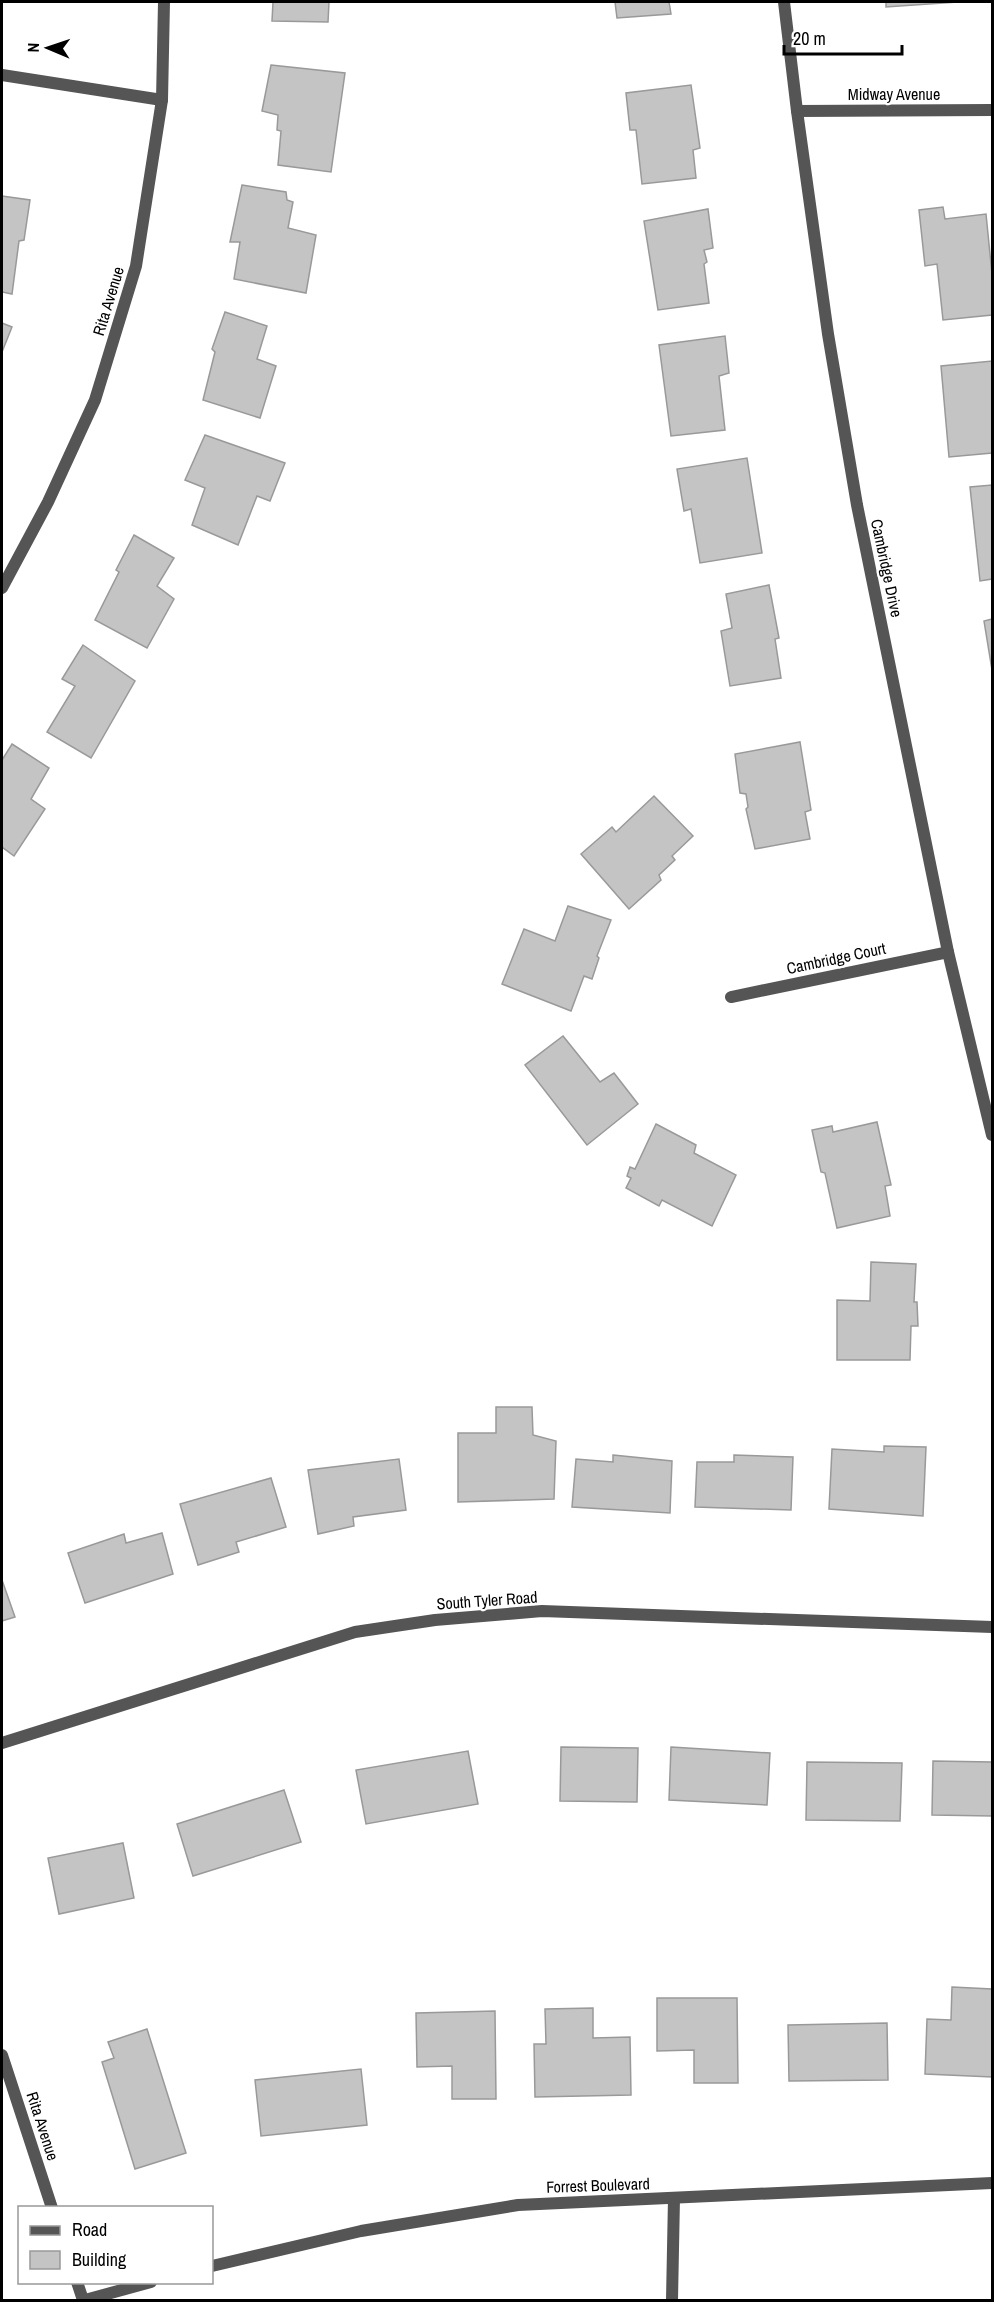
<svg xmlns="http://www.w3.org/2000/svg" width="994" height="2302" font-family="'Archivo Narrow',sans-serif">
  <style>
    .building { fill: #c4c4c4; stroke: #999; stroke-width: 1.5 }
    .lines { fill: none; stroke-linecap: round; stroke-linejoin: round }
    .street { stroke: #555; stroke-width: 12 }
    .labels { text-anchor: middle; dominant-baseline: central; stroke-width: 4.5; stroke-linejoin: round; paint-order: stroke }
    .street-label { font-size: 16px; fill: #000; stroke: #fff }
  </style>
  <rect width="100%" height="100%" fill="#fff"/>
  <!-- building -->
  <g class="building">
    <polygon points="273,2 329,2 328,22 272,21"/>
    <polygon points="615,2 669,2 671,14 617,18"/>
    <polygon points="886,2 958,2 886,7"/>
    <polygon points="271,65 345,73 331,172 278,165 281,131 277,130 278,115 262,111"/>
    <polygon points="691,85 700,148 693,150 696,178 642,184 636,130 630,130 626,93"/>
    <polygon points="242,185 286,192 287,200 293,202 288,228 316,235 306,293 234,279 240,242 230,242"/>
    <polygon points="2,196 30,200 24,240 19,241 12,294 2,292"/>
    <polygon points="943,207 945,219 986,214 992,274 992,315 943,320 937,264 925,266 919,210"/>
    <polygon points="708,209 713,248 704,250 707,262 704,264 709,303 658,310 644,221"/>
    <polygon points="225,312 267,326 257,359 276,366 260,418 203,400 215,352 212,349"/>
    <polygon points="2,323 12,327 2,352"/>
    <polygon points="725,336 729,373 719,376 725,430 671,436 659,345"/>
    <polygon points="992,361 992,453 949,457 941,366"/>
    <polygon points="205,435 285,463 270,501 257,496 238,545 192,525 205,488 185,480"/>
    <polygon points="747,458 762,553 700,563 691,509 684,511 677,469"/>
    <polygon points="992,485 992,579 980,581 970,487"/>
    <polygon points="134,535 174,558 157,586 174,599 147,648 95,620 119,572 116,570"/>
    <polygon points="769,585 779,638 775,639 781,678 730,686 721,631 732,628 726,594"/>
    <polygon points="992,619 992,670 984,621"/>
    <polygon points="83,645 135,681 91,758 47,732 75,686 62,679"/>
    <polygon points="800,742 811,810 805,812 810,839 755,849 746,809 748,807 746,794 740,793 735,754"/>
    <polygon points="12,744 49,768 31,799 45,809 14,856 2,847 2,760"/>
    <polygon points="654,796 693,836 672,856 675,860 659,875 661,880 629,909 581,854 612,827 616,832"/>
    <polygon points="568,906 611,920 597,956 599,958 592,979 584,976 571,1011 502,984 524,929 555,941"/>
    <polygon points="563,1036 600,1082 614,1073 638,1104 587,1145 525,1065"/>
    <polygon points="877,1122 891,1185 885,1186 890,1216 837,1228 825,1173 821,1172 812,1130 832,1126 833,1132"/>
    <polygon points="656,1124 696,1145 694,1153 736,1175 712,1226 662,1200 659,1206 626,1188 631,1178 627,1176 630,1167 635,1169"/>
    <polygon points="871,1262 916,1264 914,1302 917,1302 918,1326 911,1326 910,1360 837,1360 837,1300 870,1301"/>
    <polygon points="496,1407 532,1407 533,1435 556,1441 554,1499 458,1502 458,1433 496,1433"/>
    <polygon points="884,1446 926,1447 923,1516 829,1509 832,1449 884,1452"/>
    <polygon points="613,1455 672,1461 670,1513 572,1507 576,1459 613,1462"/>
    <polygon points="734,1455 793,1457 791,1510 695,1507 697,1462 734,1462"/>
    <polygon points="399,1459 406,1510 353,1517 354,1526 318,1534 308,1470"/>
    <polygon points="271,1478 286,1527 236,1542 239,1552 198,1565 180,1504"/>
    <polygon points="162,1533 173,1574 85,1603 68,1553 124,1534 126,1543"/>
    <polygon points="2,1580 15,1617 2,1621"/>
    <polygon points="561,1747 638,1748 637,1802 560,1801"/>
    <polygon points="671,1747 770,1753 767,1805 669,1800"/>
    <polygon points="468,1751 478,1804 366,1824 356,1770"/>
    <polygon points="933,1761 992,1762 992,1816 932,1815"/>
    <polygon points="807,1762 902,1763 900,1821 806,1820"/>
    <polygon points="284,1790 301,1842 193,1876 177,1824"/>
    <polygon points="123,1843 134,1898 59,1914 48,1858"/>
    <polygon points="952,1987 992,1989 992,2077 925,2074 927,2019 951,2020"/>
    <polygon points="657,1998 737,1998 738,2083 694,2083 694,2050 657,2051"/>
    <polygon points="593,2008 593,2038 630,2037 631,2095 535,2097 534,2044 546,2044 545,2009"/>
    <polygon points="495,2011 496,2099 452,2099 452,2066 417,2067 416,2013"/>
    <polygon points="887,2023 888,2080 789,2081 788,2025"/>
    <polygon points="147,2029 186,2153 135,2169 102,2062 114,2058 108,2042"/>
    <polygon points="361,2069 367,2125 261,2136 255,2080"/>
  </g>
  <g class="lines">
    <!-- street -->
    <g class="street">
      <polyline points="784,2 797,111 828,334 857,505 948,952 992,1135"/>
      <polyline points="2,75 162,100"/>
      <polyline points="797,111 992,110"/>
      <polyline points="2,588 48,502 95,400 136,266 162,100 164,2"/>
      <polyline points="731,997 948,952"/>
      <polyline points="2,1743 355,1632 435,1620 542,1611 992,1627"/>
      <polyline points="2,2055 52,2208"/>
      <polyline points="212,2266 361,2231 518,2205 992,2183"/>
      <polyline points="77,2282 83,2300"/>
      <polyline points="85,2300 151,2282"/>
      <polyline points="672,2300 674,2198"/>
    </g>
  </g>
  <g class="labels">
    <!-- street labels -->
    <g class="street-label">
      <text x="894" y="94">Midway Avenue</text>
      <text transform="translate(108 301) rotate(-73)">Rita Avenue</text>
      <text transform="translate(887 568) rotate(78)">Cambridge Drive</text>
      <text transform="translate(836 958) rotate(-12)">Cambridge Court</text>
      <text transform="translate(487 1600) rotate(-4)">South Tyler Road</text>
      <text transform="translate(43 2126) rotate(72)">Rita Avenue</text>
      <text transform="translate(598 2185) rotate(-2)">Forrest Boulevard</text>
    </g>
  </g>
  <!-- border -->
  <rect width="994" height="2302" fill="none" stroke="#000000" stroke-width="6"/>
  <!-- legend -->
  <rect x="18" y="2206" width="195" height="78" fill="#ffffff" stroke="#999999" stroke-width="1.5"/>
  <rect x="30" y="2226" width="30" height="9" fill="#555555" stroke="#999999" stroke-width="1.5"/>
  <text x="72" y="2236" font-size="18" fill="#000000">Road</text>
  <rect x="30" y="2251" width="30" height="18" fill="#c4c4c4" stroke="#999999" stroke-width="1.5"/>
  <text x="72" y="2266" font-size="18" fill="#000000">Building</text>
  <!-- north arrow -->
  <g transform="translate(48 48) rotate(272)" stroke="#ffffff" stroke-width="4.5" paint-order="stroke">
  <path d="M0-4.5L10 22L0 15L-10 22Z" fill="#000000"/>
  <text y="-9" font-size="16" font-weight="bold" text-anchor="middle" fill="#000000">N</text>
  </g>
  <!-- scale -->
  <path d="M784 45v9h118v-9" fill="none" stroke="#000000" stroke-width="3"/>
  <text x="793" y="45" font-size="18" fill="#000000" stroke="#ffffff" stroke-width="4.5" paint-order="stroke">20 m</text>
</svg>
